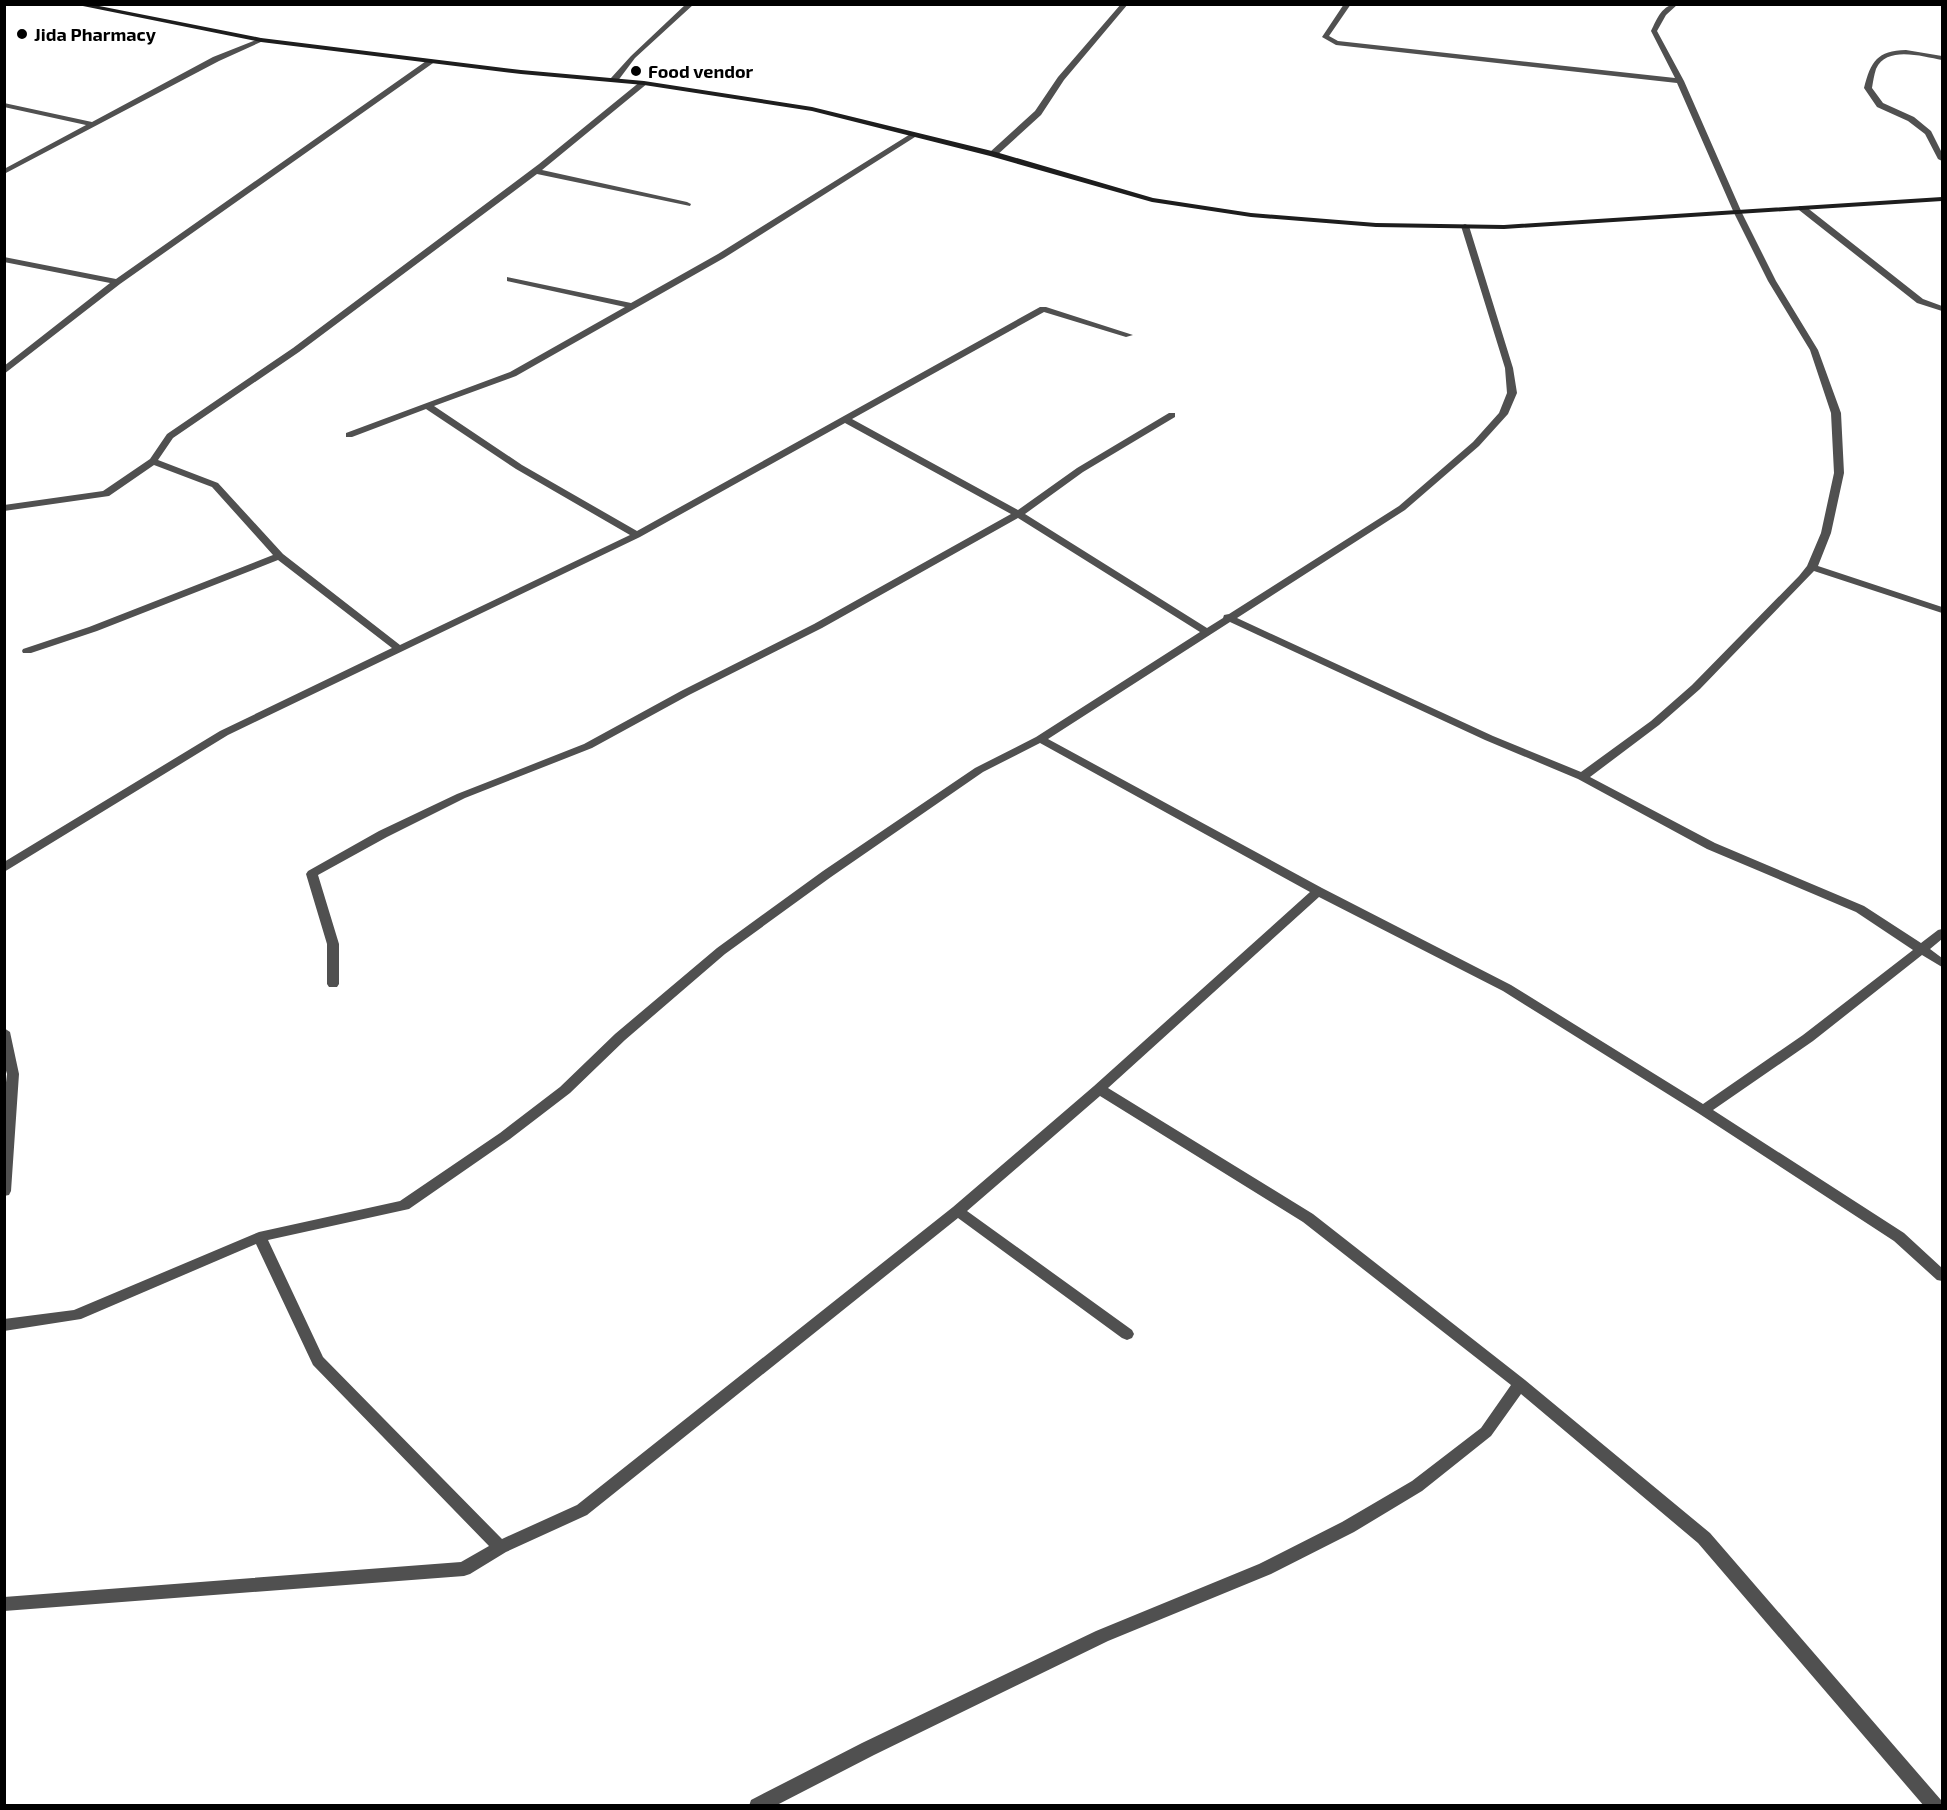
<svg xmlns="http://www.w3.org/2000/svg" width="1947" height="1810" font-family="'Exo 2',sans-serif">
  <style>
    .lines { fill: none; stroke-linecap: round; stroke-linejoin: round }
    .street { fill: #505050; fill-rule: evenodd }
    .secondary { fill: #1d1d1d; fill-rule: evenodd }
    .poi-dot { fill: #000; stroke: #fff; stroke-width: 2 }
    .labels { text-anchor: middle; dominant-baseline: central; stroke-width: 6; stroke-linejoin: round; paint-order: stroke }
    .far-poi-label { font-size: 18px; font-weight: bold; fill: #000; stroke: #fff; text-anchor: start }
  </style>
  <rect width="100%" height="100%" fill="#fff"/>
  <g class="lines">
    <!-- street -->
    <g class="street">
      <polygon points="686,4 694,4 635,58 617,82 611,82 611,78 631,56"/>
      <polygon points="1121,4 1128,4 1064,80 1041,115 996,156 990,156 990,152 1035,111 1058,77"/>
      <path d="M1344,4H1351L1329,36L1338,41L1675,78L1651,31C1657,19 1662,4 1678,4L1666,15L1657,31L1684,81L1742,213L1776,281L1818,350L1841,413L1844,473L1831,533L1818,566L1942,607V613L1814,571L1700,689L1659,725L1590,777L1715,843L1864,906L1921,943L1938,930L1942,929V939L1930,949L1942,958V967L1922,955L1813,1041L1713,1110L1904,1233L1942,1268V1281L1937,1280L1894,1241L1698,1113L1503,991L1319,897L1108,1088L1313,1214L1525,1380L1710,1533L1941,1800L1942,1806H1924L1698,1543L1521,1394L1491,1436L1422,1491L1354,1532L1271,1574L1108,1641L874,1755L775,1806H749L751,1800L862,1743L1096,1631L1259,1564L1342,1522L1412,1481L1481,1428L1511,1385L1303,1222L1100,1096L967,1211L1132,1330L1134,1334L1132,1338L1127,1340L1122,1338L958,1218L587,1515L506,1552L470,1574L464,1576L4,1611V1597L461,1562L489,1546L313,1365L256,1244L81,1319L4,1331V1319L74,1310L259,1232L400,1201L500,1133L560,1087L615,1034L717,948L823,871L975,768L1036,737L1200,632L1018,518L822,628L689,695L592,748L465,798L387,837L318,875L339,944V984L337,987H329L327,984V944L306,874L308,871L379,831L457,794L584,744L681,691L814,624L1011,514L845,423L640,537L228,735L4,872V862L220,731L392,648L278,560L97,631L31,653H23L22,651L23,649L89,627L273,555L212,487L154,465L109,496L4,511V505L103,491L150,459L167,434L293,348L539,164L641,81L648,83L542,170L687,202L691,204L690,206L537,174L299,352L173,438L158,460L218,483L283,554L400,645L630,535L516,469L426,409L352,437H346V433L510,372L625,307L507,281V277L631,303L718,254L912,133L916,135L915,137L724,258L516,376L434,406L522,465L637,531L1040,307H1046L1133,335L1126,337L1044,312L852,419L1018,510L1077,468L1169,413H1175V417L1083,472L1025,514L1207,628L1223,618L1224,615L1229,614L1399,506L1473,442L1499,413L1507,393L1505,368L1461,226L1465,224L1469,226L1513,368L1517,393L1508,414L1479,446L1405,510L1237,618L1493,736L1581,772L1651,721L1692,685L1799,576L1807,566L1821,533L1834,473L1831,413L1810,350L1768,281L1734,213L1677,83L1336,45L1322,37ZM1230,622L1485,740L1578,779L1707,849L1856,912L1913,950L1803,1035L1703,1104L1511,985L1322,888L1048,739ZM1040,743L1310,892L1094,1086L953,1207L577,1505L502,1539L323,1357L268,1240L409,1209L510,1139L570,1093L625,1040L725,954L831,877L983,772Z"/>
      <polygon points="261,38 264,40 263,41 219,61 4,174 4,169 86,125 4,107 4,103 92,122 213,57"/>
      <path d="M1906,50L1942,56V60C1923,57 1887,45 1876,69C1874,75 1873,82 1872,88L1883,103L1914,117L1931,131L1942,153V161L1938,159L1925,134L1908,121L1877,107L1864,88C1871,61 1877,51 1906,50Z"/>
      <polygon points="429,59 436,61 120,284 4,374 4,366 110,283 4,262 4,257 116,279"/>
      <polygon points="1799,206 1805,206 1923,299 1942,306 1942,311 1917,303 1799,210"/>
      <polygon points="4,1028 10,1032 19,1074 11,1191 9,1195 4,1196 4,1099 7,1074 4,1064"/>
    </g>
    <!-- secondary -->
    <polygon class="secondary" points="73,4 89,4 261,38 521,70 644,81 812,107 996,152 1153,198 1251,213 1376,223 1504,225 1942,197 1942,201 1504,229 1376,227 1251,217 1152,202 990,156 812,111 644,85 521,74 261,42"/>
  </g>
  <!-- markers -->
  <g class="poi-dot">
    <circle cx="22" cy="34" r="6"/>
    <circle cx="636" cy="71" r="6"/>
  </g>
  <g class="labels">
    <!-- far-poi labels -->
    <g class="far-poi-label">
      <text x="34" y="34">Jida Pharmacy</text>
      <text x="648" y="71">Food vendor</text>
    </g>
  </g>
  <!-- border -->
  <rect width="1947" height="1810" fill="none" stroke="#000000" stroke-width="12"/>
</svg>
